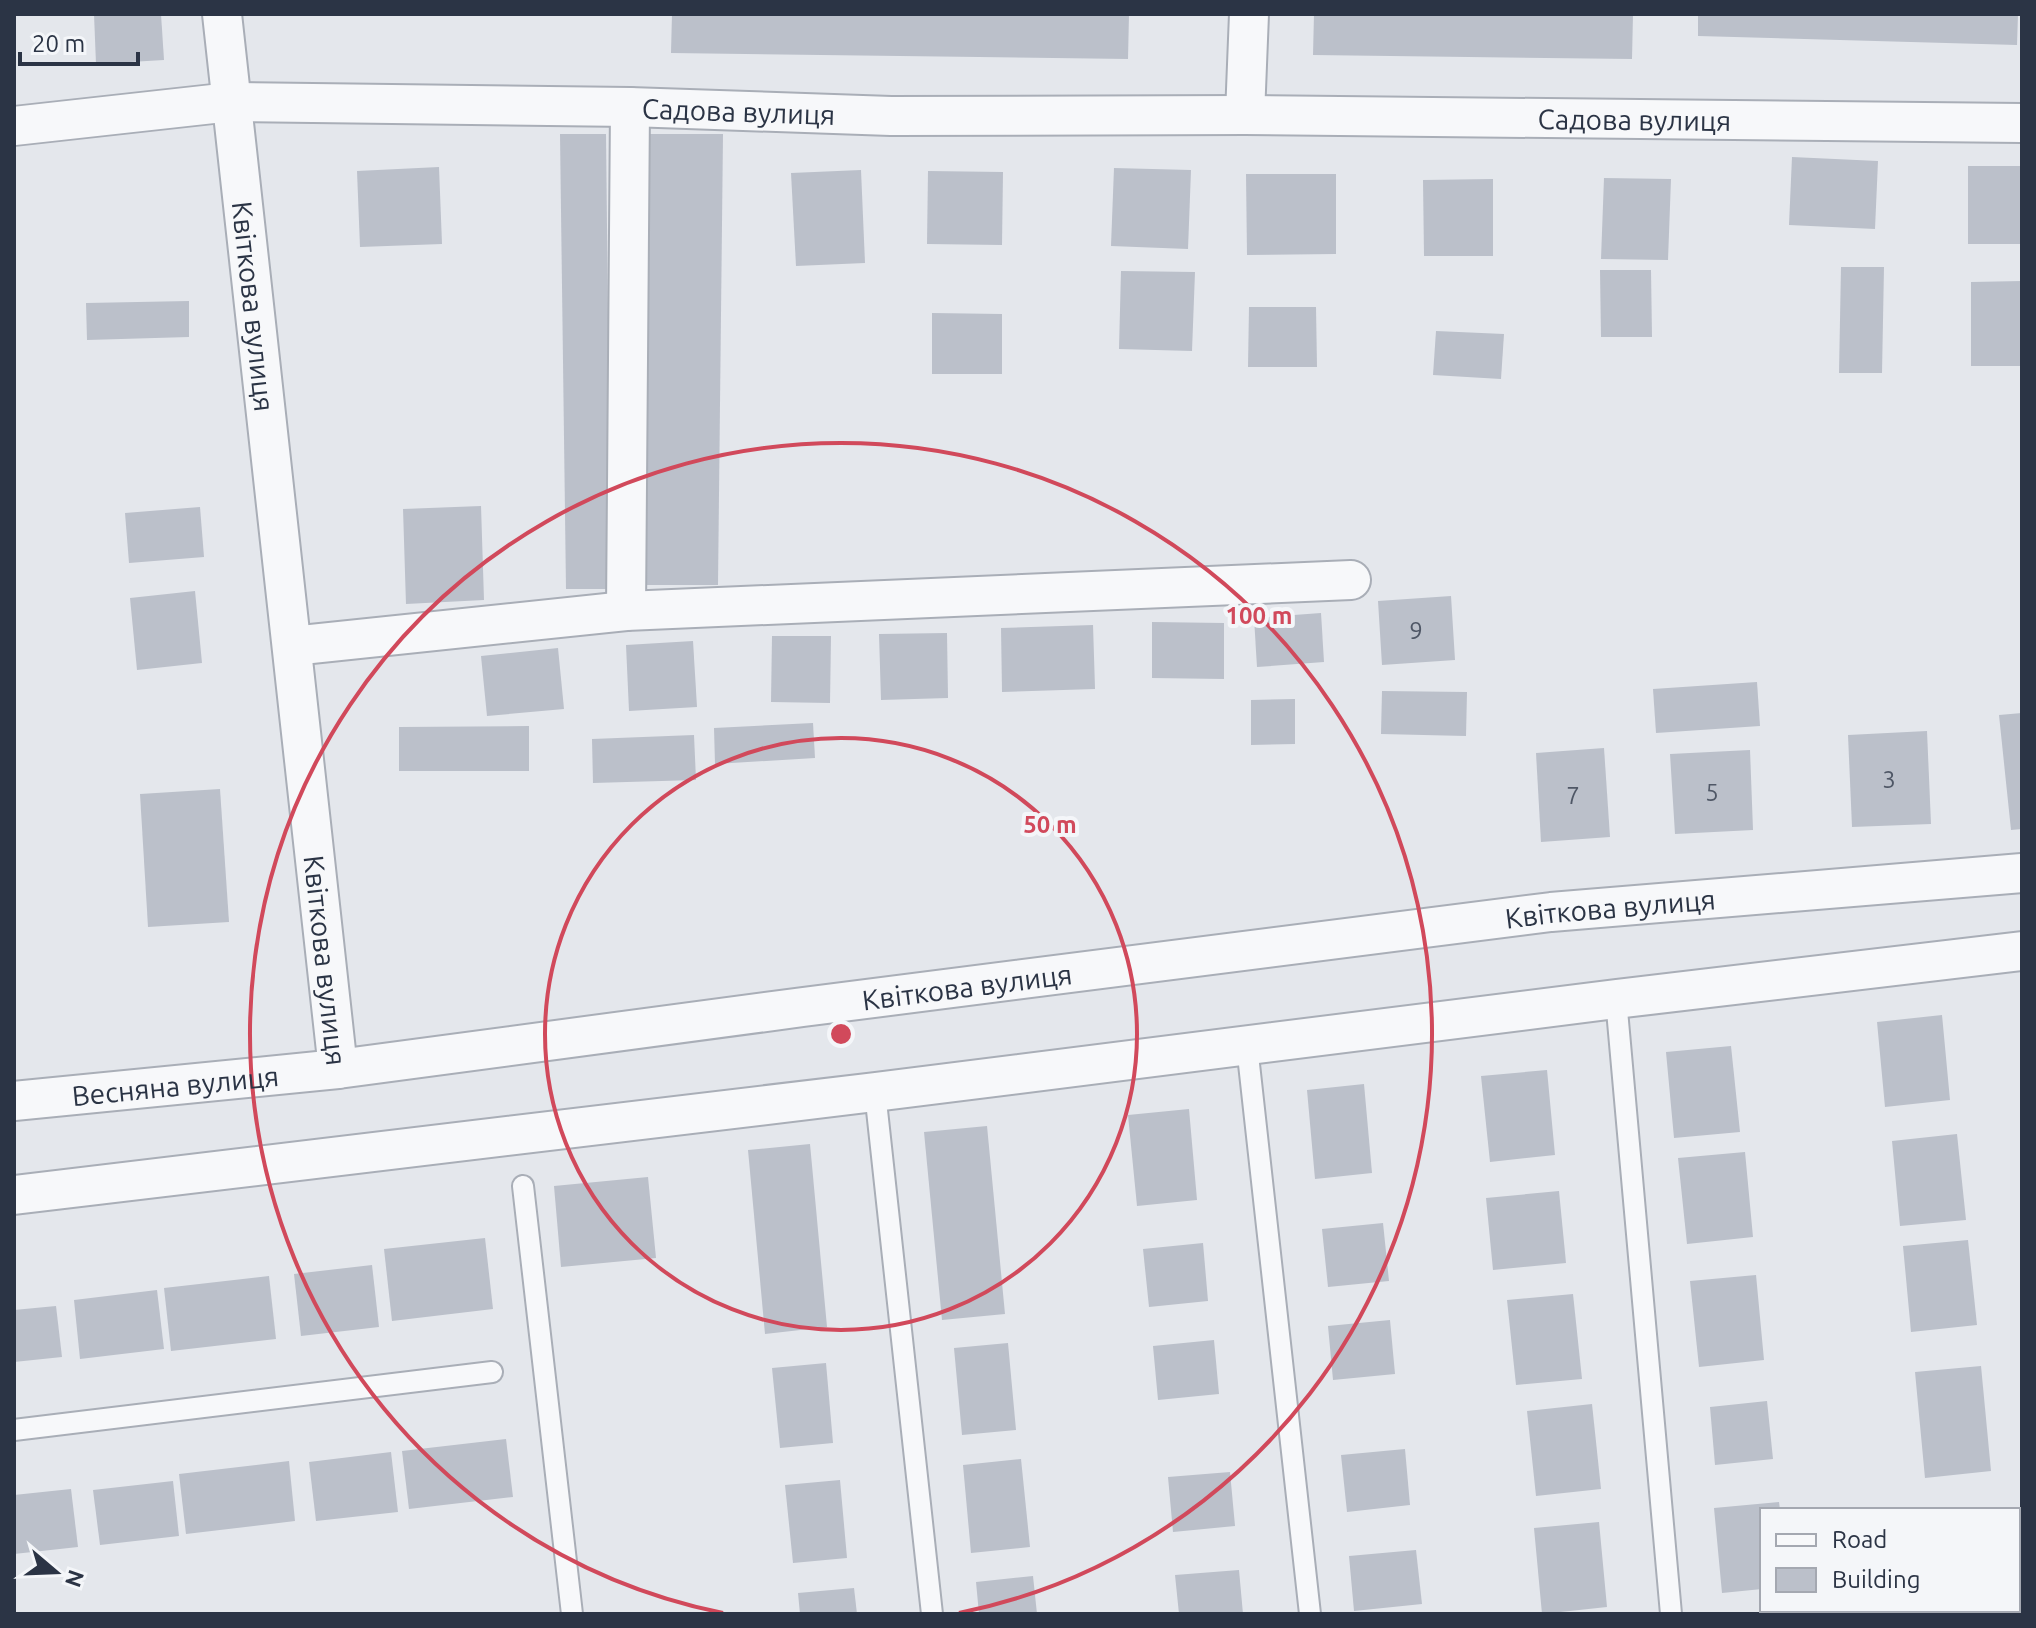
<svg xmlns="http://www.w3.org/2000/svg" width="2036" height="1628" font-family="Ubuntu,sans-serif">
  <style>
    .building { fill: #bbc0ca }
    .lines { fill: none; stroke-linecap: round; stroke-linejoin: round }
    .lane-casing { stroke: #a9aeb7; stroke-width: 24 }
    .street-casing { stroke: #a9aeb7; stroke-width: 42 }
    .lane { stroke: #f7f8fa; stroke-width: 20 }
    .street { stroke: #f7f8fa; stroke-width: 38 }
    .ring { fill: none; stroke: #d1495b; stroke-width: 4 }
    .labels { text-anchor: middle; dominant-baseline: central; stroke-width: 8; stroke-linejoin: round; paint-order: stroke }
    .number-label { font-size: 24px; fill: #4f5766 }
    .street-label { font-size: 28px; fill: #2b3445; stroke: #f4f6f9 }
    .centre { fill: #d1495b; stroke: #f4f6f9; stroke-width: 4 }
    .ring-label { font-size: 24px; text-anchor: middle; font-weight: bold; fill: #d1495b; stroke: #f4f6f9; stroke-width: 8; stroke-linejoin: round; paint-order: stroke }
  </style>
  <rect width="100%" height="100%" fill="#e4e7ec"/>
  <!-- building -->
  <g class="building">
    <polygon points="94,14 161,14 164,60 96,64"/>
    <polygon points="672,14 1129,14 1128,59 671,53"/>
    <polygon points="1314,14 1633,14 1632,59 1313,55"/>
    <polygon points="1698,14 2018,14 2017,45 1698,36"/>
    <polygon points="560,134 606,134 611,589 566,589"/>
    <polygon points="644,134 723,134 718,585 639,585"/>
    <polygon points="1792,157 1878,161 1875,229 1789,225"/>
    <rect x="1968" y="166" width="54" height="78"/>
    <polygon points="439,167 442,244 360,247 357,171"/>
    <polygon points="1114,168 1191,170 1188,249 1111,246"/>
    <polygon points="861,170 865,263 796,266 791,173"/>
    <polygon points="928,171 1003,172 1002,245 927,244"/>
    <polygon points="1246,174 1336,174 1336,254 1247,255"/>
    <polygon points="1604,178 1671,179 1668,260 1601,259"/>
    <polygon points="1493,179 1493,256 1424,256 1423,180"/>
    <polygon points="1841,267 1884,267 1882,373 1839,373"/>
    <polygon points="1600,270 1651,270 1652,337 1601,337"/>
    <polygon points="1121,271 1195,272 1192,351 1119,349"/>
    <polygon points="2022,281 2022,366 1971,366 1971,282"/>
    <polygon points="189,301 189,337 87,340 86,303"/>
    <polygon points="1249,307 1316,307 1317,367 1248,367"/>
    <polygon points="932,313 1002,314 1002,374 932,374"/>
    <polygon points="1436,331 1504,334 1501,379 1433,375"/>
    <polygon points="481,506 484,600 406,604 403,509"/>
    <polygon points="200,507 204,557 129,563 125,513"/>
    <polygon points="195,591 202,663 137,670 130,598"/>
    <polygon points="1451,596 1455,660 1382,665 1378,601"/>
    <polygon points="1321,613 1324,662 1257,667 1254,618"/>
    <polygon points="1152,622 1224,623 1224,679 1152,678"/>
    <polygon points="1093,625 1095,689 1002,692 1001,628"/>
    <polygon points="947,633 948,698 881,700 879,634"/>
    <polygon points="772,636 831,636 830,703 771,702"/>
    <polygon points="693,641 697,707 629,711 626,645"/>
    <polygon points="558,648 564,709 487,716 481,656"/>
    <polygon points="1757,682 1760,726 1656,733 1653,689"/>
    <polygon points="1382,691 1467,692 1466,736 1381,734"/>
    <polygon points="1295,699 1295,744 1251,745 1251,700"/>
    <polygon points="2022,713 2022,829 2011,830 1999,715"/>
    <polygon points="813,723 815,758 715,764 714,728"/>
    <polygon points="529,726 529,771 399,771 399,727"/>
    <polygon points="1927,731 1931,824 1852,827 1848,735"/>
    <polygon points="694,735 696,780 593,783 592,739"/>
    <polygon points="1604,748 1610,837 1541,842 1536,753"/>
    <polygon points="1750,750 1753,830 1675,834 1670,754"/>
    <polygon points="220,789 229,922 148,927 140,794"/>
    <polygon points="1942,1015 1950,1100 1885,1107 1877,1022"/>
    <polygon points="1731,1046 1740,1132 1674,1138 1666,1052"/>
    <polygon points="1547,1070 1555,1155 1490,1162 1481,1076"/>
    <polygon points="1364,1084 1372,1173 1315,1179 1307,1090"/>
    <polygon points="1189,1109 1197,1200 1137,1206 1128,1115"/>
    <polygon points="987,1126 1005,1314 942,1320 924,1132"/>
    <polygon points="1957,1134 1966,1220 1900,1226 1892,1141"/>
    <polygon points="810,1144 827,1327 765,1334 748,1150"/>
    <polygon points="1745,1152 1753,1237 1687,1244 1678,1158"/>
    <polygon points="648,1177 656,1258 561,1267 554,1186"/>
    <polygon points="1559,1191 1566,1263 1493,1270 1486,1198"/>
    <polygon points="1383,1223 1389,1281 1328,1287 1322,1229"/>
    <polygon points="485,1238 493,1309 392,1321 384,1249"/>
    <polygon points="1968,1240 1977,1325 1911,1332 1903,1246"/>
    <polygon points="1203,1243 1208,1301 1149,1307 1143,1249"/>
    <polygon points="372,1265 379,1327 301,1336 294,1274"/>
    <polygon points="1756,1275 1764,1360 1699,1367 1690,1281"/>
    <polygon points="269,1276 276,1339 171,1351 164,1288"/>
    <polygon points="157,1290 164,1349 80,1359 74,1300"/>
    <polygon points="1573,1294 1582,1379 1516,1385 1507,1300"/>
    <polygon points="56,1306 62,1357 14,1362 14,1310"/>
    <polygon points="1390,1320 1395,1374 1333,1380 1328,1326"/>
    <polygon points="1214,1340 1219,1394 1158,1400 1153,1346"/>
    <polygon points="1008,1343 1016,1430 962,1435 954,1348"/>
    <polygon points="826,1363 833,1443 780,1448 772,1368"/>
    <polygon points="1981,1366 1991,1471 1925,1478 1915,1372"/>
    <polygon points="1767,1401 1773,1459 1715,1465 1710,1407"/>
    <polygon points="1592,1404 1601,1489 1536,1496 1527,1411"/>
    <polygon points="506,1439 513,1497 409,1509 402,1451"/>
    <polygon points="1405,1449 1410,1505 1347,1512 1341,1455"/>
    <polygon points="391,1452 398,1512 316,1521 309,1462"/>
    <polygon points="1021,1459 1030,1547 971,1553 963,1465"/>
    <polygon points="289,1461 295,1521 186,1534 179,1474"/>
    <polygon points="1230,1472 1235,1526 1173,1532 1168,1477"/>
    <polygon points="840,1480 847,1558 793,1563 785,1485"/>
    <polygon points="173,1481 179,1536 100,1545 93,1490"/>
    <polygon points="71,1489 78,1547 14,1554 14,1495"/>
    <polygon points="1779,1502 1780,1510 1762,1510 1762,1589 1722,1593 1714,1508"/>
    <polygon points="1599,1522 1607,1607 1542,1614 1534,1528"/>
    <polygon points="1416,1550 1422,1604 1354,1611 1349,1556"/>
    <polygon points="1239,1570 1243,1614 1179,1614 1175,1575"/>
    <polygon points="1033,1576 1037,1614 979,1614 976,1582"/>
    <polygon points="854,1588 857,1614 800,1614 798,1593"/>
    <polygon points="1885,1610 1952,1610 1952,1614 1886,1614"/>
  </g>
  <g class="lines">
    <defs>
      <g id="lane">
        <polyline points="1616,999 1671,1614"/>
        <polyline points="1247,1046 1310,1614"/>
        <polyline points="875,1092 932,1614"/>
        <polyline points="523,1186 572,1614"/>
        <polyline points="14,1430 492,1372"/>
      </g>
      <g id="street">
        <path id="s1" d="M222,14L338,1069"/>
        <polyline points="1245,115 1249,14"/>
        <path id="s2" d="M14,126L231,102L630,107L891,116L1245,115L2022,123"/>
        <polyline points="626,611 630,107"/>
        <polyline points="292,646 626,611 1351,580"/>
        <path id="s3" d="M14,1101L338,1069L803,1007L1551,912L2022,873"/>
        <polyline points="14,1195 875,1092 1616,999 2022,951"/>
      </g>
    </defs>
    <!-- lane casing -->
    <use href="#lane" class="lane-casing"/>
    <!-- street casing -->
    <use href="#street" class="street-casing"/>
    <!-- lane -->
    <use href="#lane" class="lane"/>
    <!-- street -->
    <use href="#street" class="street"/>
  </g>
  <!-- distance rings -->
  <g class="ring">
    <circle cx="841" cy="1034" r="296"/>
    <path d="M723 1613A591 591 0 1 1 959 1613"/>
  </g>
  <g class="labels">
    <!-- number labels -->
    <g class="number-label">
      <text x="1416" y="630">9</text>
      <text x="1889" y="779">3</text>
      <text x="1712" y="792">5</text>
      <text x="1573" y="795">7</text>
    </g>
    <!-- street labels -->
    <g class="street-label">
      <text stroke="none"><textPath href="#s2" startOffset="726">Садова вулиця</textPath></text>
      <text stroke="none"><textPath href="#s2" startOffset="1622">Садова вулиця</textPath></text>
      <text stroke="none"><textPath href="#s1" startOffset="294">Квіткова вулиця</textPath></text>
      <text stroke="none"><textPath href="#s3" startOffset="1608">Квіткова вулиця</textPath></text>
      <text stroke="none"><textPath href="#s1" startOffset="952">Квіткова вулиця</textPath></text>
      <text stroke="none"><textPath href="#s3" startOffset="960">Квіткова вулиця</textPath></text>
      <text stroke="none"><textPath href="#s3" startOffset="162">Весняна вулиця</textPath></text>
    </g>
  </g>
  <circle cx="841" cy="1034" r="12" class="centre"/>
  <g class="ring-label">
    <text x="1259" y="624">100 m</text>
    <text x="1050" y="833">50 m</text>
  </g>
  <!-- border -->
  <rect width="2036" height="1628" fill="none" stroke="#2b3445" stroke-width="32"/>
  <!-- legend -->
  <rect x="1760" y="1508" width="260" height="104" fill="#f4f6f9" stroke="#a4a8b1" stroke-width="2"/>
  <rect x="1776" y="1534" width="40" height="12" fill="#f7f8fa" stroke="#a4a8b1" stroke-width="2"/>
  <text x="1832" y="1548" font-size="24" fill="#2b3445">Road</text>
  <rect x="1776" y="1568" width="40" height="24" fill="#bbc0ca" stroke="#a4a8b1" stroke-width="2"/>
  <text x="1832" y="1588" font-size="24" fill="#2b3445">Building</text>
  <!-- north arrow -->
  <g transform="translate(56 1572) rotate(109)" stroke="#f4f6f9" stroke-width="6" paint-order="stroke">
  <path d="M0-6L14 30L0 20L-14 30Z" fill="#2b3445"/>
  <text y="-12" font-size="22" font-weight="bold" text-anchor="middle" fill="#2b3445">N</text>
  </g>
  <!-- scale -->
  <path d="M20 52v12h118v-12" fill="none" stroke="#2b3445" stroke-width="4"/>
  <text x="32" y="52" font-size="24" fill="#2b3445" stroke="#f4f6f9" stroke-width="6" paint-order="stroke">20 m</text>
</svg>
